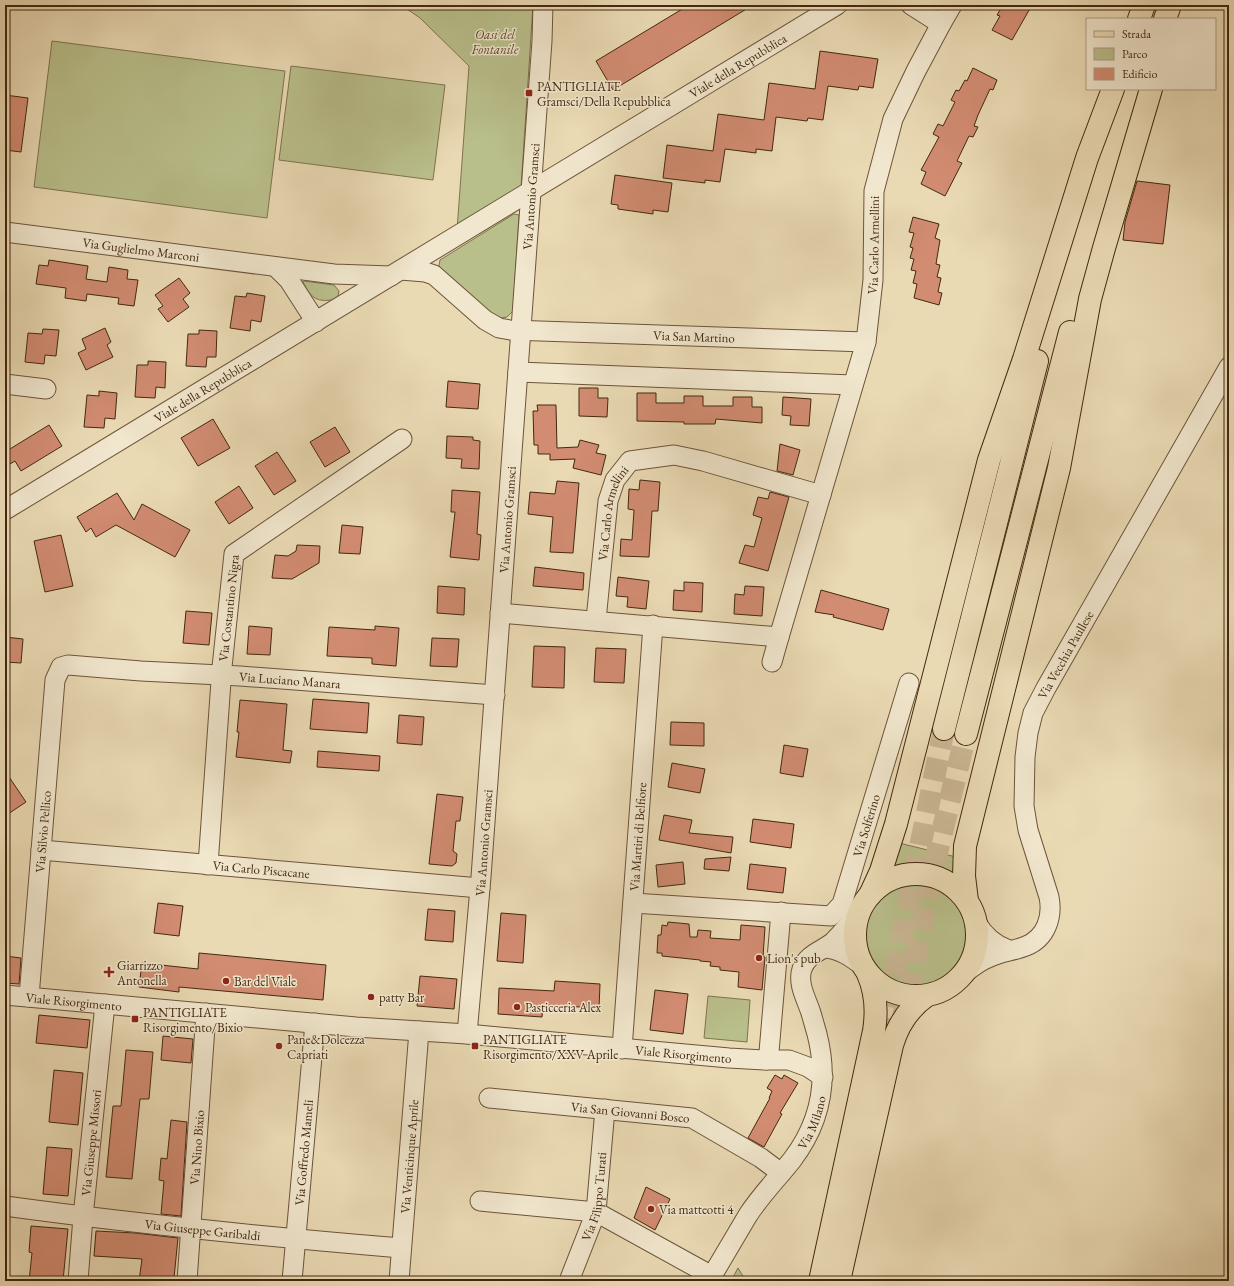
<svg xmlns="http://www.w3.org/2000/svg" width="1234" height="1286" font-family="'EB Garamond',serif">
  <style>
    .green { fill: #b9bf8b; stroke: #7e744e }
    .building { fill: #d28c72; stroke: #432810 }
    .lines { fill: none; stroke-linecap: round; stroke-linejoin: round }
    .highway-tunnel { stroke: #c9b693; stroke-width: 22; stroke-dasharray: 22 11; stroke-linecap: butt }
    .minor-casing { stroke: #6d5439; stroke-width: 21 }
    .major-casing { stroke: #432810; stroke-width: 24 }
    .highway-casing { stroke: #432810; stroke-width: 24 }
    .minor { stroke: #f1e7ce; stroke-width: 19 }
    .major { stroke: #eadab4; stroke-width: 22 }
    .highway { stroke: #eadab4; stroke-width: 22 }
    .poi-dot { fill: #8f2418; stroke: #f1e7ce; stroke-width: 1.5 }
    .labels { text-anchor: middle; dominant-baseline: central; stroke-width: 3; stroke-linejoin: round; paint-order: stroke }
    .park-label { font-size: 13px; font-style: italic; fill: #5b4629; stroke: #f1e7ce }
    .street-label { font-size: 13px; fill: #432810; stroke: #f1e7ce }
    .poi-label { font-size: 13px; fill: #432810; stroke: #f1e7ce; text-anchor: start }
  </style>
  <rect width="100%" height="100%" fill="#eadab4"/>
  <filter id="stains"><feTurbulence type="fractalNoise" baseFrequency=".005" numOctaves="4"/><feColorMatrix values="0 0 0 0 .2 0 0 0 0 .09 0 0 0 0 .02 0 0 0 .5 -.17"/></filter>
  <radialGradient id="worn" r=".72"><stop offset=".6" stop-color="#630" stop-opacity="0"/><stop offset="1" stop-color="#630" stop-opacity=".3"/></radialGradient>
  <!-- green -->
  <g class="green">
    <polygon points="401,5 533,5 521,188 457,230 469,66 420,18"/>
    <polygon points="52,41 285,71 267,218 34,187"/>
    <polygon points="291,66 445,85 433,180 279,160"/>
    <polygon points="514,214 519,215 513,311 507,317 494,319 438,271 440,260"/>
    <path d="M304,281L334,285L339,291L338,296L336,299C318,303 311,299 303,282Z"/>
    <path d="M899,843L956,857V875C935,863 918,860 894,866Z"/>
    <circle cx="916" cy="935" r="51"/>
    <polygon points="708,996 750,1000 747,1042 704,1038"/>
    <polygon points="738,1268 746,1281 731,1281"/>
  </g>
  <!-- building -->
  <g class="building">
    <polygon points="689,5 753,5 613,90 596,61"/>
    <polygon points="1003,5 1032,5 1012,40 992,30 1000,16 997,15"/>
    <polygon points="820,51 878,59 873,88 859,86 858,90 828,86 823,120 808,118 807,121 776,117 772,151 756,149 756,153 725,149 720,182 705,180 705,183 663,178 667,145 713,151 718,114 764,120 769,83 815,89"/>
    <polygon points="973,68 997,80 993,90 990,89 978,115 974,126 978,127 973,137 969,136 957,161 962,163 945,196 921,184 926,172 921,170 939,137 933,134 938,124 943,126 955,102 951,100 956,90 959,91 965,80 967,81"/>
    <polygon points="5,95 28,98 21,152 5,150"/>
    <polygon points="615,175 672,183 668,212 653,210 653,214 618,209 618,205 611,204"/>
    <polygon points="1137,181 1170,185 1163,244 1123,240 1125,222"/>
    <polygon points="913,217 939,224 935,238 940,240 936,264 940,265 937,277 941,278 938,292 942,293 939,305 914,298 917,284 913,283 916,271 911,270 914,259 910,258 913,248 910,247 914,233 909,232"/>
    <polygon points="49,260 88,266 86,279 107,282 109,267 128,270 127,279 138,280 134,306 118,304 119,298 87,294 86,301 65,298 66,288 36,284 39,265 48,266"/>
    <polygon points="179,278 190,293 183,299 189,307 168,322 158,309 163,306 155,295"/>
    <polygon points="247,293 265,296 261,322 251,320 250,331 230,328 235,296 246,297"/>
    <polygon points="105,328 111,342 107,345 113,357 86,370 78,353 86,349 82,339"/>
    <polygon points="43,329 59,330 56,356 45,355 44,364 25,362 28,333 42,334"/>
    <polygon points="199,330 217,331 216,357 207,357 206,367 186,366 188,334 199,334"/>
    <polygon points="148,361 166,362 165,388 156,387 155,398 135,397 137,365 148,365"/>
    <polygon points="448,381 480,384 478,409 446,407"/>
    <polygon points="579,388 598,388 598,398 608,398 607,417 579,416"/>
    <polygon points="99,391 117,393 115,419 105,418 104,428 84,427 87,395 99,396"/>
    <polygon points="637,393 656,393 656,403 684,403 684,396 703,396 703,406 733,406 733,397 752,397 752,407 762,407 762,423 716,419 715,424 684,424 684,422 637,421"/>
    <polygon points="783,397 811,399 809,426 790,425 791,416 782,415"/>
    <polygon points="537,405 556,405 557,448 578,447 580,440 599,445 596,453 606,455 601,475 573,468 575,459 550,460 550,454 538,454 538,445 534,445 533,411 538,411"/>
    <polygon points="213,419 230,448 198,466 181,438"/>
    <polygon points="49,425 62,446 21,471 15,461 5,467 5,452"/>
    <polygon points="335,427 350,452 325,467 310,442"/>
    <polygon points="447,436 473,437 473,440 480,441 479,469 461,468 462,459 446,458"/>
    <polygon points="780,444 800,450 793,475 777,471"/>
    <polygon points="277,452 296,481 274,495 255,466"/>
    <polygon points="640,480 660,482 658,511 652,511 649,557 620,556 621,539 632,540 634,510 628,509 629,489 639,490"/>
    <polygon points="557,481 579,483 573,553 550,552 553,517 528,514 530,492 555,494"/>
    <polygon points="239,486 253,508 229,524 215,502"/>
    <polygon points="452,490 480,492 477,534 481,535 479,560 450,557 455,512 451,512"/>
    <polygon points="770,492 789,497 768,571 739,563 745,545 754,547 762,518 753,515 758,497 768,499"/>
    <polygon points="117,493 134,520 142,504 190,530 175,557 116,525 96,537 91,528 86,532 77,517"/>
    <polygon points="342,525 363,527 360,554 339,553"/>
    <polygon points="61,535 73,586 45,592 34,541"/>
    <polygon points="297,545 320,546 319,563 292,579 272,578 275,555 288,556 296,551"/>
    <polygon points="535,567 584,573 583,590 533,586"/>
    <polygon points="618,577 649,581 646,609 627,607 628,597 616,596"/>
    <polygon points="684,582 703,583 702,612 673,610 674,590 684,591"/>
    <polygon points="438,586 465,588 464,615 437,613"/>
    <polygon points="745,586 764,587 762,616 734,614 735,594 744,595"/>
    <polygon points="821,590 889,609 883,630 833,617 834,615 815,612"/>
    <polygon points="186,611 212,613 209,645 183,643"/>
    <polygon points="249,626 272,628 270,655 247,654"/>
    <polygon points="375,626 399,628 396,666 372,664 372,658 327,656 329,627 375,630"/>
    <polygon points="5,637 23,639 21,663 5,662"/>
    <polygon points="432,638 459,639 457,667 430,666"/>
    <polygon points="534,646 565,647 564,688 532,687"/>
    <polygon points="596,648 626,649 624,683 594,682"/>
    <polygon points="313,699 369,703 367,733 310,729"/>
    <polygon points="240,700 287,704 283,750 292,751 290,763 236,757 239,732 237,732"/>
    <polygon points="399,715 424,717 422,745 397,743"/>
    <polygon points="671,722 704,723 704,746 670,745"/>
    <polygon points="784,745 808,749 803,777 780,773"/>
    <polygon points="318,751 380,756 379,771 317,767"/>
    <polygon points="672,763 705,769 700,793 668,787"/>
    <polygon points="5,771 26,802 5,816"/>
    <polygon points="437,794 463,797 460,821 456,821 453,851 457,854 456,863 452,866 429,864"/>
    <polygon points="664,815 692,820 689,833 733,837 731,853 659,840"/>
    <polygon points="753,819 794,824 791,848 750,842"/>
    <polygon points="731,857 729,871 704,869 705,859"/>
    <polygon points="683,862 685,884 658,887 656,865"/>
    <polygon points="750,864 786,868 783,893 747,889"/>
    <polygon points="158,903 183,906 179,936 154,933"/>
    <polygon points="428,909 455,911 453,942 425,940"/>
    <polygon points="501,913 526,915 523,963 497,961"/>
    <polygon points="668,922 689,924 690,937 697,937 698,930 711,931 710,938 740,940 741,925 765,927 763,957 765,957 762,990 738,987 739,972 720,970 720,967 710,966 711,962 700,961 700,960 662,956 662,953 657,953 658,935 661,935 662,925 667,926"/>
    <polygon points="199,953 326,965 323,1000 179,987 179,992 139,987 142,963 198,969"/>
    <polygon points="5,956 21,958 19,984 5,983"/>
    <polygon points="420,976 457,979 454,1009 417,1006"/>
    <polygon points="555,981 600,984 599,1008 543,1005 542,1017 498,1014 499,988 554,991"/>
    <polygon points="655,990 688,994 683,1034 650,1030"/>
    <polygon points="39,1015 90,1020 87,1048 36,1043"/>
    <polygon points="163,1036 193,1039 191,1063 161,1060"/>
    <polygon points="126,1050 153,1052 149,1099 140,1099 132,1179 106,1177 113,1106 121,1106"/>
    <polygon points="54,1070 83,1073 78,1125 49,1122"/>
    <polygon points="775,1075 782,1079 784,1075 798,1083 780,1113 782,1114 764,1147 748,1138 770,1098 769,1098 772,1091 767,1088"/>
    <polygon points="171,1120 187,1122 181,1216 161,1214 164,1181 159,1180 161,1158 167,1159"/>
    <polygon points="47,1147 72,1149 68,1196 43,1194"/>
    <polygon points="646,1187 670,1199 655,1230 634,1218"/>
    <polygon points="31,1226 68,1229 63,1281 29,1281 32,1253 29,1252"/>
    <polygon points="96,1231 135,1233 178,1238 174,1278 164,1277 164,1281 139,1281 142,1259 94,1256"/>
  </g>
  <g class="lines">
    <!-- highway-tunnel -->
    <g class="highway-tunnel">
      <polyline points="901,1027 937,853 966,734"/>
      <polyline points="881,1039 944,729"/>
    </g>
    <defs>
      <g id="minor">
        <polyline points="911,5 941,24"/>
        <path id="s1" d="M5,232L334,274L391,276"/>
        <polyline points="276,267 289,280 316,322"/>
        <path id="s2" d="M401,270L425,272L434,275L485,320L499,328L510,330L866,342"/>
        <polyline points="518,372 853,385"/>
        <polyline points="5,384 46,389"/>
        <path id="s3" d="M5,510L837,5"/>
        <path id="s4" d="M500,613L779,637L866,342L873,280L874,191L893,119L916,71L941,24L952,5"/>
        <path id="s5" d="M596,620L608,501L615,480L630,461L674,455L703,461L821,495"/>
        <polyline points="772,662 779,637"/>
        <path id="s6" d="M41,850L480,888"/>
        <path id="s7" d="M208,865L222,667L234,554L402,439"/>
        <path id="s8" d="M633,903L831,916L842,904L909,683"/>
        <path d="M976,922C984,936 994,945 1009,950"/>
        <path d="M825,948C840,949 851,957 863,966"/>
        <path id="s9" d="M962,975C970,969 978,962 988,958C1000,952 1014,951 1026,946C1046,938 1053,917 1049,897L1028,830L1024,806L1025,757L1028,733L1033,713L1046,688L1229,367"/>
        <path id="s10" d="M5,995L356,1027L467,1034L729,1058L766,1060H789L808,1067L823,1077"/>
        <path id="s11" d="M29,997L55,680L61,667L68,665L141,671L240,676L495,695"/>
        <path id="s12" d="M467,1034L481,877L542,41L543,5"/>
        <path id="s13" d="M622,1049L653,625"/>
        <polyline points="766,1060 769,1052 781,912"/>
        <path id="s14" d="M489,1098L692,1118L761,1158L781,1173"/>
        <polyline points="480,1201 596,1212 712,1276"/>
        <path id="s15" d="M5,1206C136,1224 269,1237 401,1248"/>
        <path id="s16" d="M78,1281L83,1217L105,1004"/>
        <path id="s17" d="M187,1281L206,1013"/>
        <path id="s18" d="M292,1281L315,1023"/>
        <path id="s19" d="M399,1281L419,1031"/>
        <path id="s20" d="M569,1281L596,1212L605,1109"/>
        <path id="s21" d="M709,1281L748,1215C761,1195 777,1179 792,1160C821,1122 829,1081 817,1034C815,1027 813,1020 811,1013C807,1000 797,984 802,969C807,954 822,951 833,942C843,932 852,921 860,909"/>
      </g>
      <g id="major">
        <circle cx="916" cy="935" r="61"/>
        <path d="M820,1281L874,1031C877,1012 876,992 868,974"/>
        <path d="M839,1281L892,1045C898,1025 909,1008 926,996"/>
      </g>
      <g id="highway">
        <polyline points="1139,19 1144,5"/>
        <polyline points="1165,19 1170,5"/>
        <polyline points="944,729 1037,361"/>
        <polyline points="966,734 1070,332"/>
        <polyline points="870,895 881,871 896,824 989,460 1024,359 1087,158 1113,89"/>
        <polyline points="967,901 964,876 965,846 1059,468 1090,299 1104,248 1151,89"/>
      </g>
    </defs>
    <!-- minor casing -->
    <use href="#minor" class="minor-casing"/>
    <!-- major casing -->
    <use href="#major" class="major-casing"/>
    <!-- highway casing -->
    <use href="#highway" class="highway-casing"/>
    <!-- minor -->
    <use href="#minor" class="minor"/>
    <!-- major -->
    <use href="#major" class="major"/>
    <!-- highway -->
    <use href="#highway" class="highway"/>
  </g>
  <!-- markers -->
  <g class="poi-dot">
    <rect x="525" y="89" width="8" height="8" rx="2"/>
    <circle cx="759" cy="958" r="4"/>
    <path d="M107 966h4v4h4v4h-4v4h-4v-4h-4v-4h4z"/>
    <circle cx="226" cy="981" r="4"/>
    <circle cx="371" cy="997" r="4"/>
    <circle cx="517" cy="1007" r="4"/>
    <rect x="131" y="1015" width="8" height="8" rx="2"/>
    <circle cx="279" cy="1046" r="4"/>
    <rect x="471" y="1042" width="8" height="8" rx="2"/>
    <circle cx="651" cy="1209" r="4"/>
  </g>
  <g class="labels">
    <!-- park labels -->
    <g class="park-label">
      <text x="495" y="34">Oasi del<tspan x="495" dy="15">Fontanile</tspan></text>
    </g>
    <!-- street labels -->
    <g class="street-label">
      <text stroke="none"><textPath href="#s3" startOffset="857">Viale della Repubblica</textPath></text>
      <text stroke="none"><textPath href="#s12" startOffset="840">Via Antonio Gramsci</textPath></text>
      <text stroke="none"><textPath href="#s4" startOffset="685">Via Carlo Armellini</textPath></text>
      <text stroke="none"><textPath href="#s1" startOffset="137">Via Guglielmo Marconi</textPath></text>
      <text stroke="none"><textPath href="#s2" startOffset="313">Via San Martino</textPath></text>
      <text stroke="none"><textPath href="#s3" startOffset="231">Viale della Repubblica</textPath></text>
      <text stroke="none"><textPath href="#s5" startOffset="109">Via Carlo Armellini</textPath></text>
      <text stroke="none"><textPath href="#s12" startOffset="516">Via Antonio Gramsci</textPath></text>
      <text stroke="none"><textPath href="#s7" startOffset="258">Via Costantino Nigra</textPath></text>
      <text stroke="none"><textPath href="#s9" startOffset="385">Via Vecchia Paullese</textPath></text>
      <text stroke="none"><textPath href="#s11" startOffset="562">Via Luciano Manara</textPath></text>
      <text stroke="none"><textPath href="#s8" startOffset="297">Via Solferino</textPath></text>
      <text stroke="none"><textPath href="#s11" startOffset="166">Via Silvio Pellico</textPath></text>
      <text stroke="none"><textPath href="#s13" startOffset="213">Via Martiri di Belfiore</textPath></text>
      <text stroke="none"><textPath href="#s12" startOffset="192">Via Antonio Gramsci</textPath></text>
      <text stroke="none"><textPath href="#s6" startOffset="221">Via Carlo Piscacane</textPath></text>
      <text stroke="none"><textPath href="#s10" startOffset="69">Viale Risorgimento</textPath></text>
      <text stroke="none"><textPath href="#s10" startOffset="681">Viale Risorgimento</textPath></text>
      <text stroke="none"><textPath href="#s14" startOffset="142">Via San Giovanni Bosco</textPath></text>
      <text stroke="none"><textPath href="#s21" startOffset="190">Via Milano</textPath></text>
      <text stroke="none"><textPath href="#s16" startOffset="139">Via Giuseppe Missori</textPath></text>
      <text stroke="none"><textPath href="#s17" startOffset="134">Via Nino Bixio</textPath></text>
      <text stroke="none"><textPath href="#s18" startOffset="129">Via Goffredo Mameli</textPath></text>
      <text stroke="none"><textPath href="#s19" startOffset="125">Via Venticinque Aprile</textPath></text>
      <text stroke="none"><textPath href="#s20" startOffset="89">Via Filippo Turati</textPath></text>
      <text stroke="none"><textPath href="#s15" startOffset="199">Via Giuseppe Garibaldi</textPath></text>
    </g>
    <!-- poi labels -->
    <g class="poi-label">
      <text x="537" y="86">PANTIGLIATE<tspan x="537" dy="15">Gramsci/Della Repubblica</tspan></text>
      <text x="767" y="958">Lion's pub</text>
      <text x="117" y="965">Giarrizzo<tspan x="117" dy="15">Antonella</tspan></text>
      <text x="234" y="981">Bar del Viale</text>
      <text x="379" y="997">patty Bar</text>
      <text x="525" y="1007">Pasticceria Alex</text>
      <text x="143" y="1012">PANTIGLIATE<tspan x="143" dy="15">Risorgimento/Bixio</tspan></text>
      <text x="287" y="1039">Pane&amp;Dolcezza<tspan x="287" dy="15">Capriati</tspan></text>
      <text x="483" y="1039">PANTIGLIATE<tspan x="483" dy="15">Risorgimento/XXV Aprile</tspan></text>
      <text x="659" y="1209">Via matteotti 4</text>
    </g>
  </g>
  <!-- margin -->
  <rect width="1234" height="1286" fill="none" stroke="#eadab4" stroke-width="20"/>
  <rect x="6" y="6" width="1222" height="1274" fill="none" stroke="#432810" stroke-width="2"/>
  <rect x="10" y="10" width="1214" height="1266" fill="none" stroke="#432810"/>
  <!-- legend -->
  <rect x="1086" y="18" width="130" height="72" fill="#f1e7ce" stroke="#ab9b82"/>
  <rect x="1094" y="31" width="20" height="6" fill="#eadab4" stroke="#ab9b82"/>
  <text x="1122" y="38" font-size="12" fill="#432810">Strada</text>
  <rect x="1094" y="48" width="20" height="12" fill="#b9bf8b" stroke="#ab9b82"/>
  <text x="1122" y="58" font-size="12" fill="#432810">Parco</text>
  <rect x="1094" y="68" width="20" height="12" fill="#d28c72" stroke="#ab9b82"/>
  <text x="1122" y="78" font-size="12" fill="#432810">Edificio</text>
  <rect width="100%" height="100%" filter="url(#stains)"/>
  <rect width="100%" height="100%" fill="url(#worn)"/>
</svg>
